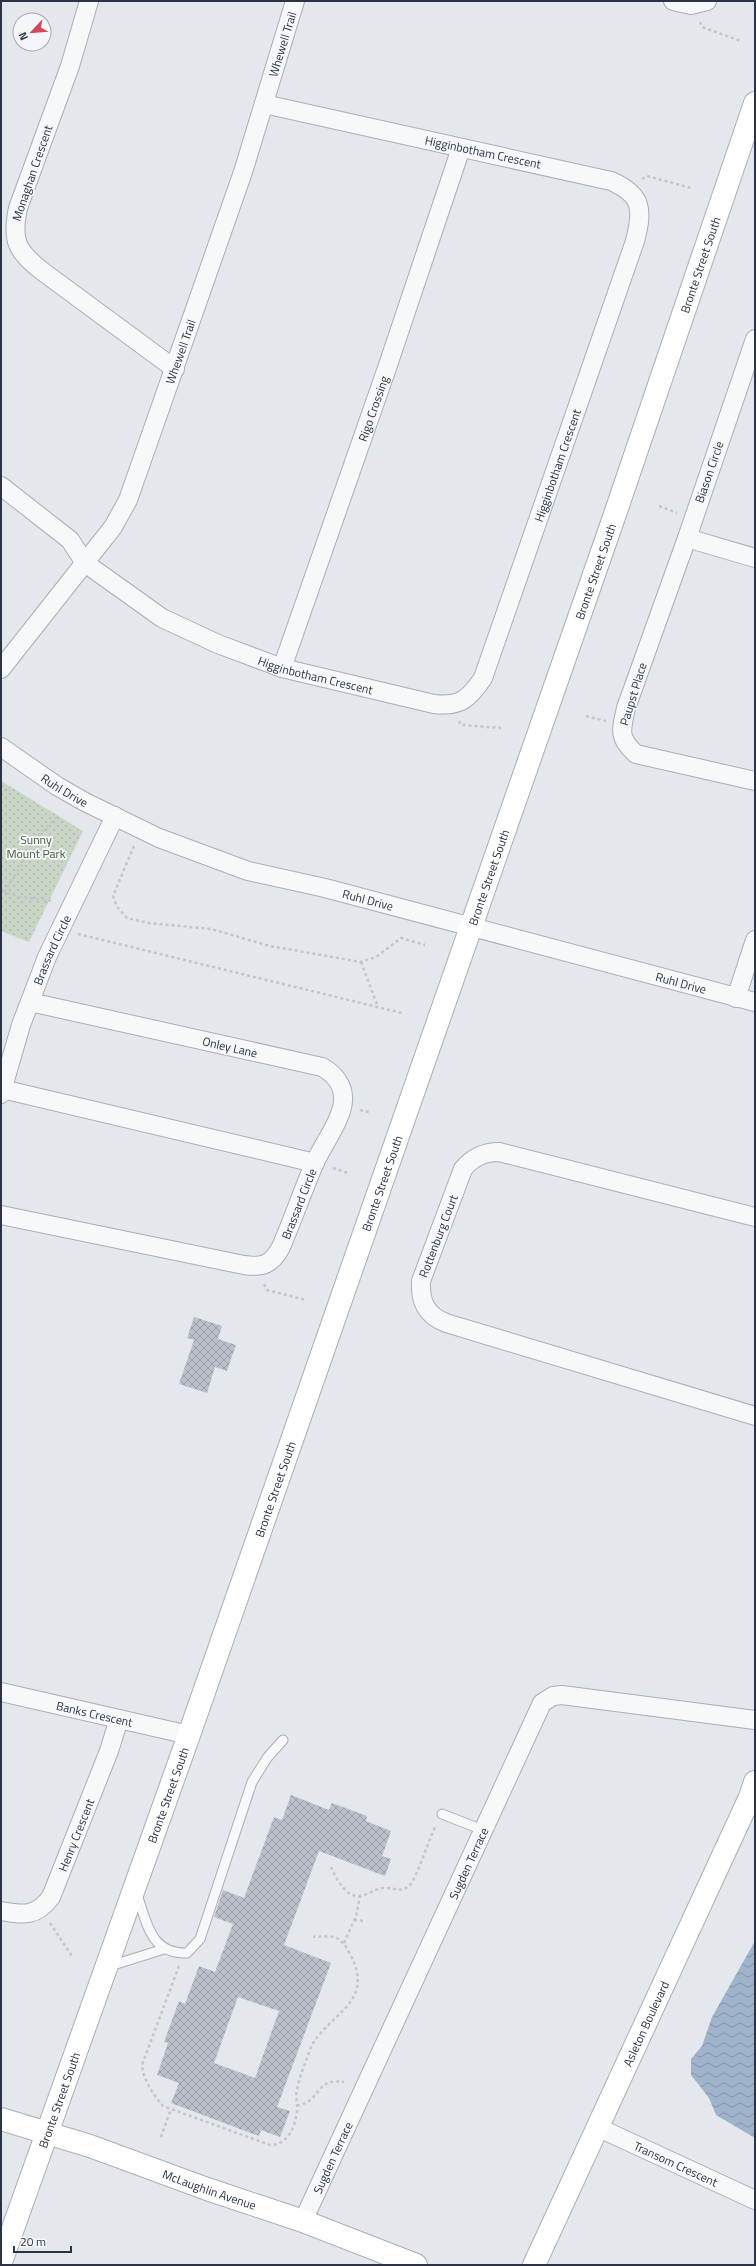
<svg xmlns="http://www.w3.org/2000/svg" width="756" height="2266" font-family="'Titillium Web',sans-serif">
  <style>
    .park { fill: url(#park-dots) }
    .water { fill: url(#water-waves) }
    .building { fill: url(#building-cross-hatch); fill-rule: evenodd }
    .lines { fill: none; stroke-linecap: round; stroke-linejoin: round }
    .lane-casing { stroke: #a9aeb7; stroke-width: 11 }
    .street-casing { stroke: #a9aeb7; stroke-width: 20 }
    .secondary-casing { stroke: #a9aeb7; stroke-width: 24 }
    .path { stroke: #c2c5cb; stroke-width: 2.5; stroke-dasharray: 3 3; stroke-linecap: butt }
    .lane { stroke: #f7f8fa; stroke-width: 9 }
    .street { stroke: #f7f8fa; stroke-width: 18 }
    .secondary { stroke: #fff; stroke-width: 22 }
    .labels { text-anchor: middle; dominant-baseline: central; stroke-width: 3.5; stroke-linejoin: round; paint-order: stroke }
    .street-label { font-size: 12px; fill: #2b3445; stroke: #f4f6f9 }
    .park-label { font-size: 12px; fill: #3f6138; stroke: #f4f6f9 }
  </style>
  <defs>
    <pattern id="park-dots" width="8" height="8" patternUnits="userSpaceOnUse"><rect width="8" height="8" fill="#c9d6c5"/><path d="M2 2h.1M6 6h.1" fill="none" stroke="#adb8ab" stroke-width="1.8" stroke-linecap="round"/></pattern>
    <pattern id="water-waves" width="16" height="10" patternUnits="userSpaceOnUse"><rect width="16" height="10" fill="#9fb4cc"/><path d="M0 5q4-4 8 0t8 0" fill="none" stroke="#8293a7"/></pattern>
    <pattern id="building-cross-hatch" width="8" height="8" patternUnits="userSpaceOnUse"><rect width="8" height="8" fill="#bbc0ca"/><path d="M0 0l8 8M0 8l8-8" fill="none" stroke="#989da6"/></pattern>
  </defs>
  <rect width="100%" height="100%" fill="#e4e7ec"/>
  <!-- park -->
  <polygon class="park" points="1,781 83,831 29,942 1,931"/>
  <!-- water -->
  <polygon class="water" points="755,1941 755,2138 716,2115 709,2098 691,2075 691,2059 702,2046 712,2017"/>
  <!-- building -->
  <g class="building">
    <polygon points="194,1317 222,1326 218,1339 236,1345 227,1371 215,1367 207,1393 179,1384 194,1340 187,1338"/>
    <path d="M291,1795L329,1810L332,1803L367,1816L366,1821L391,1831L382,1856L391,1859L385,1876L319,1851L284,1945L331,1963L277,2107L290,2111L280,2137L261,2130L259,2136L171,2103L179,2083L157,2075L168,2043L164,2042L179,2001L185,2004L199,1966L215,1972L233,1924L214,1917L223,1890L244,1898L274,1817L282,1820ZM238,1997L279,2011L255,2078L214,2063Z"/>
  </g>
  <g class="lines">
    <defs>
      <g id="lane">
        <polyline points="442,1814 483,1830"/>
        <path d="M136,1892C147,1921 149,1954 187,1953L200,1939L252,1782L267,1758L283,1740"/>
        <polyline points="110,1966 164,1949"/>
      </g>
      <g id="street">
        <path d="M89,1L70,66L18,208C11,241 17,251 42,271L175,369"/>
        <polyline points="673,1 691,5 707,1"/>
        <polyline points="755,339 687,538 755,558"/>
        <path id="s1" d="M1,486L70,540L85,563L162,618L218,644L282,668L434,704C460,707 469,699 483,678L635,241C643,210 643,195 611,181L264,104"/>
        <path d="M687,538L626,708C621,731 618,738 636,754L755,781"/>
        <path id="s2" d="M282,668L387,368L461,148"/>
        <path id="s3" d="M1,669L113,527L128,500L243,172L295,1"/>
        <path id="s4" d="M1,747L57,786L85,802L159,838L248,871L325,888L755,1002"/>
        <polyline points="736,998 755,940"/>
        <polyline points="2,1089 315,1163"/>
        <path id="s5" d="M1,1094L21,1025L47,957L115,816"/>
        <path id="s6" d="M1,1215L244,1265C263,1268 272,1264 281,1247C293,1219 303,1190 315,1162C323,1145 342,1119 343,1101C344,1086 335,1074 322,1067L30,1002"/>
        <path d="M755,1217L499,1152C484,1152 473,1157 463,1169L421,1281C420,1302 426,1315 446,1323L755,1416"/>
        <path id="s7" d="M1,1692L189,1735"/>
        <path id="s8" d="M1,1911C24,1915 36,1917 51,1897L109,1751L119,1719"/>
        <path id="s9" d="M597,2127L755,2200"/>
        <path id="s10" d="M303,2221L542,1703L553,1696L562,1695L755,1720"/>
      </g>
      <g id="secondary">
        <path id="s11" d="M1,2119L90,2146L207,2189L303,2221L416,2265"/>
        <path id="s12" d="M1,2262L189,1735L613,520L755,103"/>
        <path id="s13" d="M534,2265L750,1797L755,1782"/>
      </g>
    </defs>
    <!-- lane casing -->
    <use href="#lane" class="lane-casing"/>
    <!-- street casing -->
    <use href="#street" class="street-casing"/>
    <!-- secondary casing -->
    <use href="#secondary" class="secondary-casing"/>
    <!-- path -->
    <g class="path">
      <polyline points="700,22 702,27 741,41"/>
      <polyline points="642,179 647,176 691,188"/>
      <polyline points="659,506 677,513"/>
      <polyline points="586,716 606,721"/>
      <polyline points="459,721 461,725 501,728"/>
      <polyline points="134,846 113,896 117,907 127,918 149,923 211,929 270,946 361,962 376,957 401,938 425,945"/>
      <polyline points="1,891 20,897 53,901"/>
      <polyline points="4,892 21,866 34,839 59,815"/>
      <polyline points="78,934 402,1013"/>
      <polyline points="361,962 378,1007"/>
      <polyline points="360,1110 369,1112"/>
      <polyline points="333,1168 348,1173"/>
      <polyline points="264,1284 267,1290 306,1300"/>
      <path d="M331,1867C336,1878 346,1898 360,1896C368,1895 376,1888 384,1888C395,1887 401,1894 410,1885C417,1877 429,1839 436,1825"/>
      <polyline points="354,1920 364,1921"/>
      <polyline points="50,1923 72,1956"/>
      <polyline points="344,1943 356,1916 360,1896"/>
      <path d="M179,1966L142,2065C143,2080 153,2094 163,2106L270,2145C288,2145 295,2127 297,2111C298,2104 295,2097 297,2090C299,2077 305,2064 309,2052C322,2015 378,2006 350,1954C340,1934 333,1936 313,1937"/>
      <path d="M297,2106C301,2104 306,2104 309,2101C323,2089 321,2079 344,2082"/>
      <polyline points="161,2137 171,2109"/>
    </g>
    <!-- lane -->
    <use href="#lane" class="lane"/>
    <!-- street -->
    <use href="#street" class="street"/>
    <!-- secondary -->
    <use href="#secondary" class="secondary"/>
  </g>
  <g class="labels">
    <!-- street labels -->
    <g class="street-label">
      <text stroke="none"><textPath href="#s3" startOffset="693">Whewell Trail</textPath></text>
      <text transform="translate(483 152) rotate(12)">Higginbotham Crescent</text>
      <text transform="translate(32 173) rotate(-71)">Monaghan Crescent</text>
      <text stroke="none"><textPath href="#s12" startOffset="2116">Bronte Street South</textPath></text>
      <text stroke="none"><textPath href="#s3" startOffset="369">Whewell Trail</textPath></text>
      <text stroke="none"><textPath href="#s2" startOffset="275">Rigo Crossing</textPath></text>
      <text stroke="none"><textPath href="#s1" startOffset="781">Higginbotham Crescent</textPath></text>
      <text transform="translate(709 472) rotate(-71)">Biason Circle</text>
      <text stroke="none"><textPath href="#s12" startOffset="1792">Bronte Street South</textPath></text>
      <text stroke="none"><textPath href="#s1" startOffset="374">Higginbotham Crescent</textPath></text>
      <text transform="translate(633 694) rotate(-73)">Paupst Place</text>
      <text stroke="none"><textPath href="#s4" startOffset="77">Ruhl Drive</textPath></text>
      <text stroke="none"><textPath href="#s12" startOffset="1468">Bronte Street South</textPath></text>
      <text stroke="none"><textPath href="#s4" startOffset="401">Ruhl Drive</textPath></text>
      <text stroke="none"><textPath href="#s5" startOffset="153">Brassard Circle</textPath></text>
      <text stroke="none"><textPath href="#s4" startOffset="725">Ruhl Drive</textPath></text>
      <text transform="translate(230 1047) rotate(13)">Onley Lane</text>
      <text stroke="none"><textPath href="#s12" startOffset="1144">Bronte Street South</textPath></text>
      <text stroke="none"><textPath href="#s6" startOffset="340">Brassard Circle</textPath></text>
      <text transform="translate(438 1236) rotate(-69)">Rottenburg Court</text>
      <text stroke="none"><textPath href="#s12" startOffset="820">Bronte Street South</textPath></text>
      <text stroke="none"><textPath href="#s7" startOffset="96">Banks Crescent</textPath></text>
      <text stroke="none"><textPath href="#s12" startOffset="496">Bronte Street South</textPath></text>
      <text stroke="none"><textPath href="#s8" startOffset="123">Henry Crescent</textPath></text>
      <text stroke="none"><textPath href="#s10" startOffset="394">Sugden Terrace</textPath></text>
      <text stroke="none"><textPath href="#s13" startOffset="266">Asleton Boulevard</textPath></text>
      <text stroke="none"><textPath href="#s12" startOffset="172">Bronte Street South</textPath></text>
      <text stroke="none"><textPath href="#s10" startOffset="70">Sugden Terrace</textPath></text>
      <text stroke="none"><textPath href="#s9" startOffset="87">Transom Crescent</textPath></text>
      <text stroke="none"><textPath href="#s11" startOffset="220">McLaughlin Avenue</textPath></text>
    </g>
    <!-- park labels -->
    <g class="park-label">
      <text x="36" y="839">Sunny<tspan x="36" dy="14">Mount Park</tspan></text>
    </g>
  </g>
  <!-- border -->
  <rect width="756" height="2266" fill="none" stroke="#2b3445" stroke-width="4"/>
  <!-- north arrow -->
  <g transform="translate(32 32) rotate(244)"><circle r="19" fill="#f4f6f9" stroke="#a4a8b1"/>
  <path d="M0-3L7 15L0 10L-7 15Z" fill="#d1495b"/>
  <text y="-6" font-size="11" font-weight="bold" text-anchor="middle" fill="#2b3445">N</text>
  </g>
  <!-- scale -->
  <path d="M14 2246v6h57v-6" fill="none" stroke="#2b3445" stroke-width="2"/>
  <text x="20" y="2246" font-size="12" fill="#2b3445" stroke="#f4f6f9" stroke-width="3" paint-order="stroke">20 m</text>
</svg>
